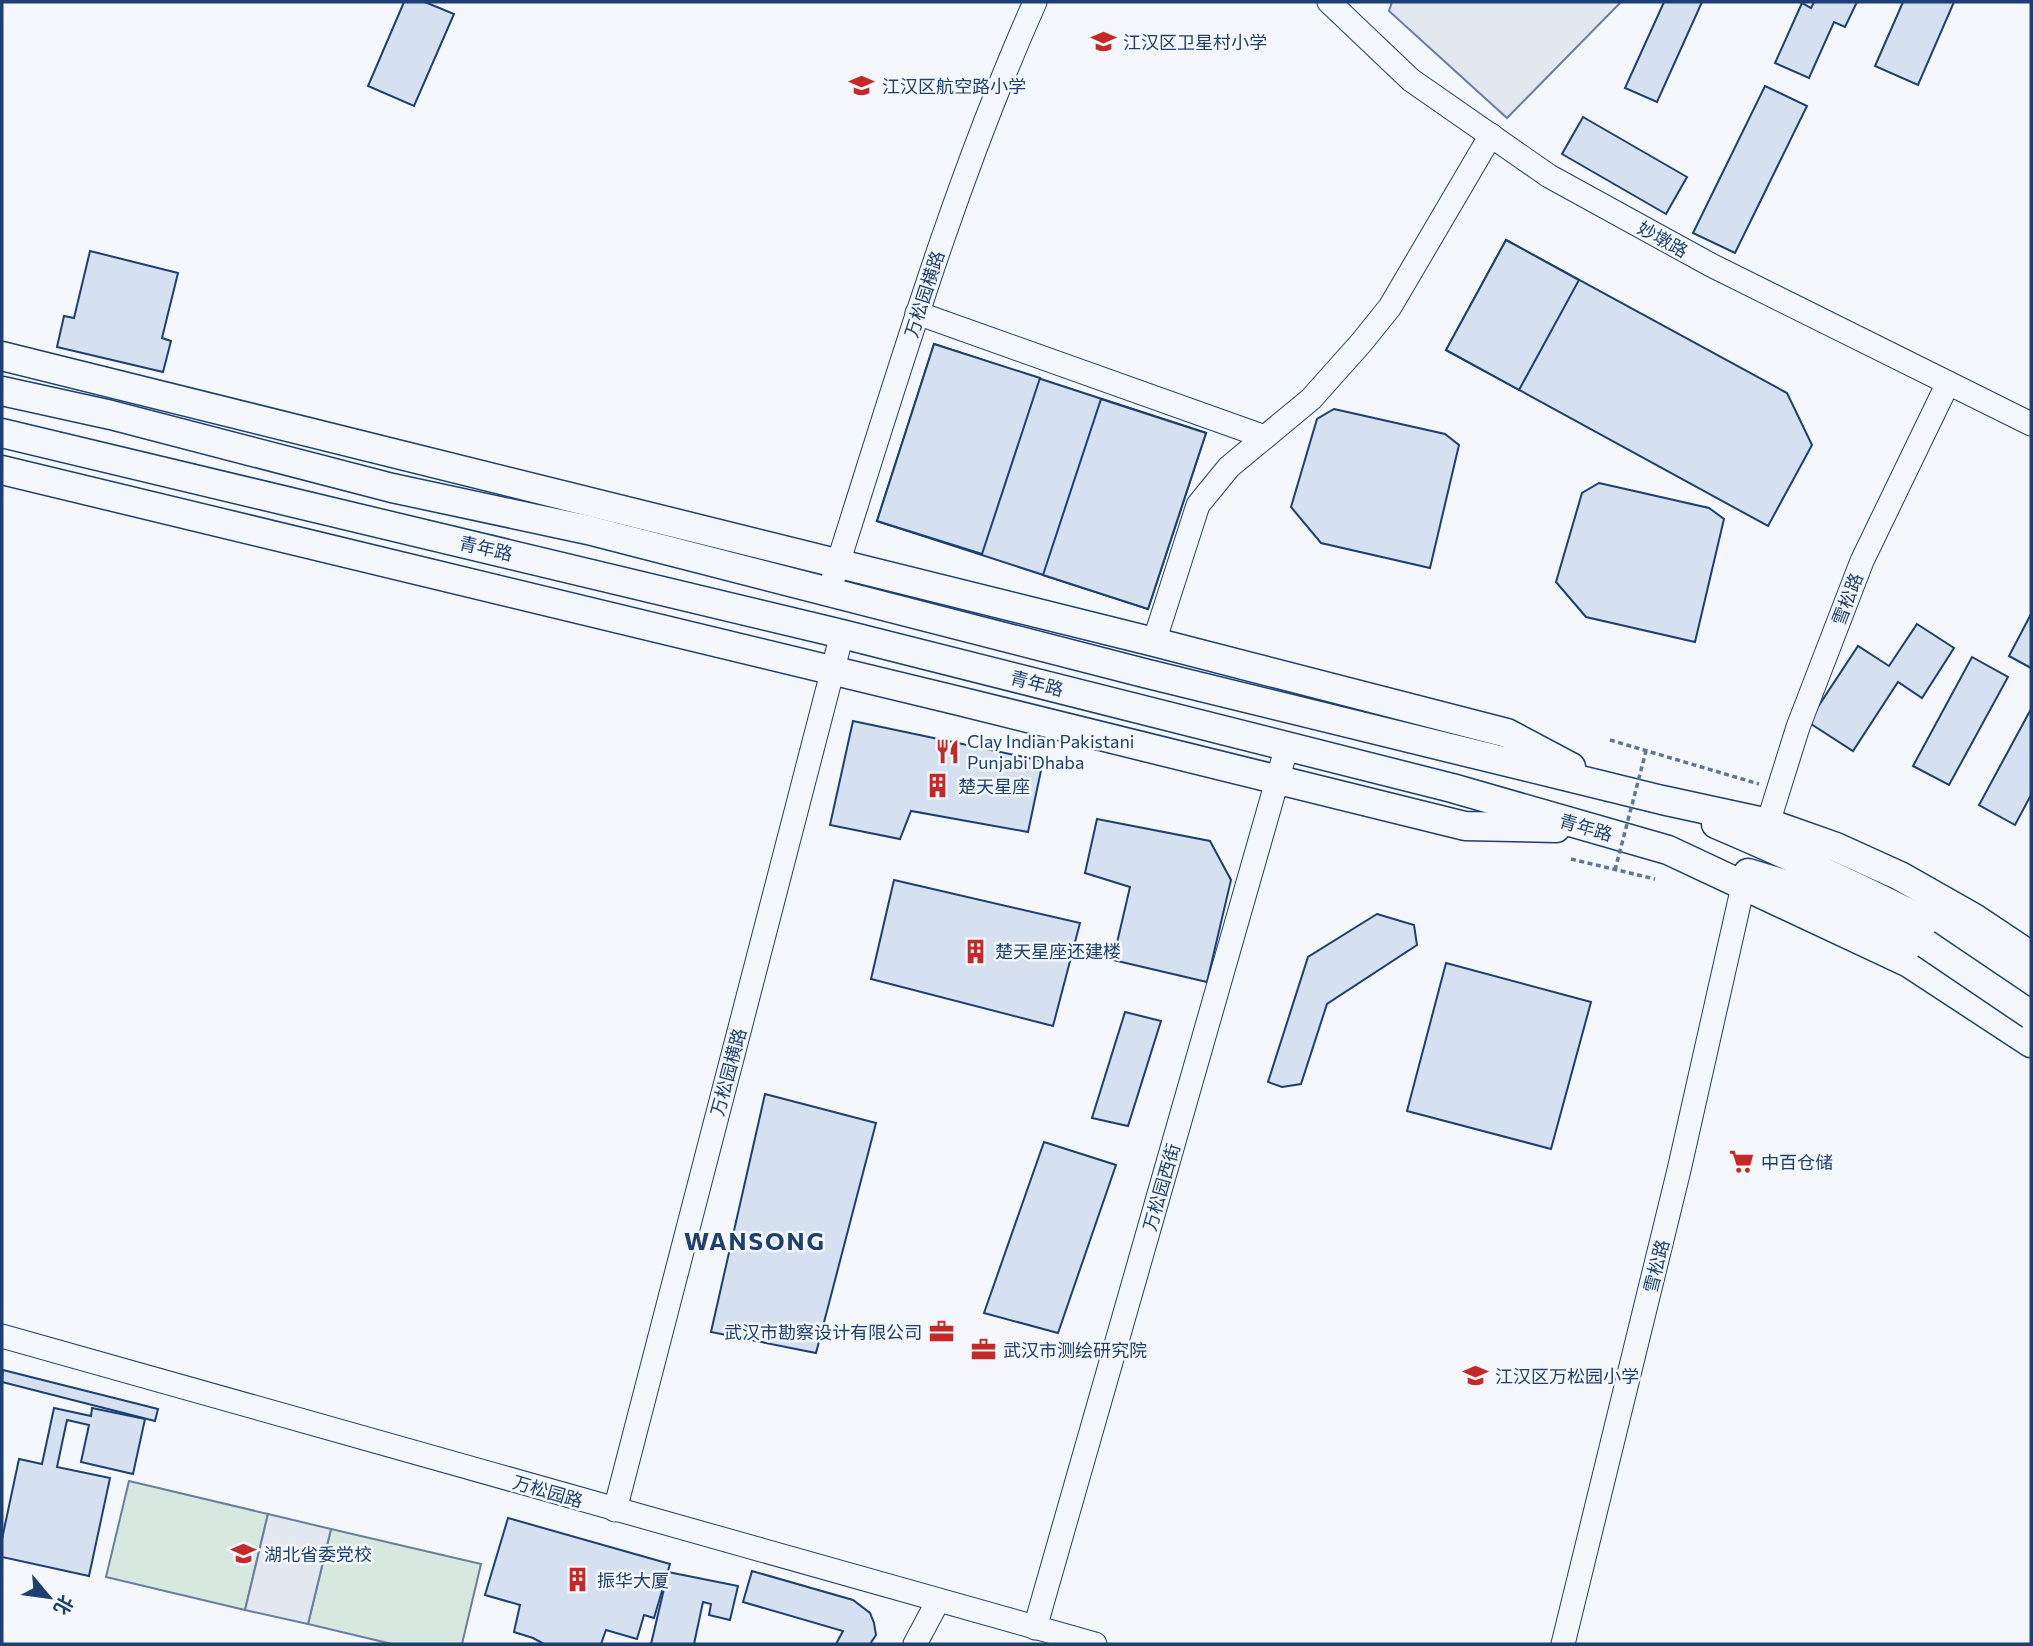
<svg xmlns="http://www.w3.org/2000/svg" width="2033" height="1646" font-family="Commissioner,'Noto Sans SC',sans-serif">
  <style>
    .green { fill: #d7e8df; stroke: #687fa3; stroke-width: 2 }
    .parking { fill: #e3e8f0; stroke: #687fa3; stroke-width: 2 }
    .building { fill: #d5e0f0; stroke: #1d3f73; stroke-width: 2 }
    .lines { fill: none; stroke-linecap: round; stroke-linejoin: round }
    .minor-casing { stroke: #1d3f73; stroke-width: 25 }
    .major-casing { stroke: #1d3f73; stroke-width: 31 }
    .path { stroke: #5e769c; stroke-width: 3.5; stroke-dasharray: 5 3.5; stroke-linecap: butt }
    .minor { stroke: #f4f7fb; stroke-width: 23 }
    .major { stroke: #f4f7fb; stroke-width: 28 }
    .major-bridge-casing { stroke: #1d3f73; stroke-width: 31; stroke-linecap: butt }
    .path-bridge { stroke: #5e769c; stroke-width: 3.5; stroke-dasharray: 5 3.5; stroke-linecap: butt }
    .major-bridge { stroke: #f4f7fb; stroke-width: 28 }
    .labels { text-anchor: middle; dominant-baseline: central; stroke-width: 5; stroke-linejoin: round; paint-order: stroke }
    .poi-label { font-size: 18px; fill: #1d3f73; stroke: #f4f7fb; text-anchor: start }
    .street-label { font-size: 18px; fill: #1d3f73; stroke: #f4f7fb }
    .district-label { font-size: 24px; font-weight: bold; letter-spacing: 2px; fill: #1d3f73; stroke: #f4f7fb }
  </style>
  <rect width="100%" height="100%" fill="#f4f7fb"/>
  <!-- green -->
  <g class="green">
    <polygon points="129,1481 268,1514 245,1610 106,1577"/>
    <polygon points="331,1529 481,1564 462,1644 392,1644 308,1624"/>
  </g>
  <!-- parking -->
  <g class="parking">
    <polygon points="1392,2 1621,2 1507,118 1389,11"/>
    <polygon points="268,1514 331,1529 308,1624 245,1610"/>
  </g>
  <!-- building -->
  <g class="building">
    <polygon points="404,2 425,2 454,14 414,106 368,86"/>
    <polygon points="1664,2 1702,2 1657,102 1625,88"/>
    <polygon points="1814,2 1857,2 1845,27 1834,22 1809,78 1775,63 1802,3 1811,8"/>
    <polygon points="1903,2 1954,2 1918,85 1875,66"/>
    <polygon points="1765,86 1807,106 1735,253 1693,233"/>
    <polygon points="1583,117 1687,177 1666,214 1562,154"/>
    <polygon points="1506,240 1787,393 1812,445 1768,526 1446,350"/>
    <polygon points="1506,240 1579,280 1519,390 1446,350"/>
    <polygon points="90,251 178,273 162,338 171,341 163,372 57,347 64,316 74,318"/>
    <polygon points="934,344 1206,433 1148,609 877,521"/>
    <polygon points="934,344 1040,378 982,554 877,521"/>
    <polygon points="1101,399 1206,433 1148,609 1043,575"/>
    <polygon points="1334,409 1445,434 1459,445 1430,568 1321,543 1291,507 1317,419"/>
    <polygon points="1599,483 1709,508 1724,519 1695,642 1586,617 1556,582 1582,493"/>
    <polygon points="2031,614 2031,668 2009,656"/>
    <polygon points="1917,624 1954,648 1922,698 1898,682 1853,751 1808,722 1858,646 1889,666"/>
    <polygon points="1972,657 2008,677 1949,785 1913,766"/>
    <polygon points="2031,709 2031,795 2015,825 1979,805"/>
    <polygon points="853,721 1043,761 1028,832 911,811 900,839 830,825"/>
    <polygon points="1097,819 1210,841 1231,880 1207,982 1113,960 1130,887 1085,873"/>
    <polygon points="894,880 1080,923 1053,1026 871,979"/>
    <polygon points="1377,914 1414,925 1417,945 1327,1004 1301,1084 1282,1087 1268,1082 1308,957"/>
    <polygon points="1446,963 1591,1002 1551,1149 1407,1111"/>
    <polygon points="1125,1012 1161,1021 1128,1126 1092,1118"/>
    <polygon points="765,1094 876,1123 816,1353 711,1332"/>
    <polygon points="1044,1142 1116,1165 1058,1333 984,1313"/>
    <polygon points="3,1370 158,1409 155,1421 2,1382"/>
    <polygon points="54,1408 91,1416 92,1408 145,1419 133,1474 81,1462 89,1425 67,1420 57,1467 110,1478 89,1576 2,1557 2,1539 19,1459 42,1464"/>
    <polygon points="508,1518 670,1564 654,1618 644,1615 637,1639 606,1630 601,1644 544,1644 533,1638 514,1632 520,1605 485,1595"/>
    <polygon points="752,1571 853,1600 870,1613 874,1623 876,1635 870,1644 836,1644 843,1631 743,1602"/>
    <polygon points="668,1572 738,1586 730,1620 709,1615 711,1604 703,1602 694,1644 651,1644"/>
  </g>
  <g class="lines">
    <defs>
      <g id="minor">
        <polyline points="1329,2 1411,80 1549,176 1711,265 2031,424"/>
        <polyline points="917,313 1265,437"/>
        <path d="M833,579C895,385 952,188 1035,2"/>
        <polyline points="1154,642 1198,505 1229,467 1311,399 1361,343 1390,307 1491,135"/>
        <polyline points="1768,823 1798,727 1862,561 1948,383"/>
        <polyline points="2,1336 1095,1644"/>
        <polyline points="615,1510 842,634"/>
        <polyline points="1035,1628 1287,746"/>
        <polyline points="915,1644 938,1601"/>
        <polyline points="1563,1644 1679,1170 1743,886"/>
      </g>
      <g id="major">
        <polyline points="2,356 1154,642 1507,733 1571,767"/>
        <polyline points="2,391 111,415 392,488 588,530 1144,673 1662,800 1768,823 1836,847 1900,876 1974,918 2031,956"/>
        <polyline points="2,433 842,634 1452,788 1668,850 1909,963 2031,1043"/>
        <polyline points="2,470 955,700 1465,826 1556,828"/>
        <path d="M1716,824C1775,849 1833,876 1891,904C1939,928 1988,951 2031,982"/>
        <polyline points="1748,873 1791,886 1926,944"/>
      </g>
    </defs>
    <!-- minor casing -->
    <use href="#minor" class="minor-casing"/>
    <!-- major casing -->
    <use href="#major" class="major-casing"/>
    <!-- path -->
    <g class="path">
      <polyline points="1610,740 1759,784"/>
      <polyline points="1571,859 1655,879"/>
    </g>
    <!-- minor -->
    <use href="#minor" class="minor"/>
    <!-- major -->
    <use href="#major" class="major"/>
    <defs>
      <polyline id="major-bridge" points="1926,944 2031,1015"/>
    </defs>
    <!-- major-bridge casing -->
    <use href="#major-bridge" class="major-bridge-casing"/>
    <!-- path-bridge -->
    <polyline class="path-bridge" points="1615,870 1646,751"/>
    <!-- major-bridge -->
    <use href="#major-bridge" class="major-bridge"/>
  </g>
  <!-- icons -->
  <defs>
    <symbol id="school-bare" viewBox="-9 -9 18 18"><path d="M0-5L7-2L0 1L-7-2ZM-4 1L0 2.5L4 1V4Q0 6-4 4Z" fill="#c62828" stroke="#f4f7fb" stroke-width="2.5" paint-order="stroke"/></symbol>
    <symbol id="restaurant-bare" viewBox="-9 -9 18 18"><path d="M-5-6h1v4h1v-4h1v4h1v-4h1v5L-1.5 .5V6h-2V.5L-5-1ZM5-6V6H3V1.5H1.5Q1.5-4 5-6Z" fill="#c62828" stroke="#f4f7fb" stroke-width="2.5" paint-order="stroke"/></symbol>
    <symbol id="building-bare" viewBox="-9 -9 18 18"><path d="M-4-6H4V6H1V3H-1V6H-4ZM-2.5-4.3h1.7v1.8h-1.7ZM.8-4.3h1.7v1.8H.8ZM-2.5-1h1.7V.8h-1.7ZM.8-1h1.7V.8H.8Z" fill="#c62828" stroke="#f4f7fb" stroke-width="2.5" paint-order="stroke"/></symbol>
    <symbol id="supermarket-bare" viewBox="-9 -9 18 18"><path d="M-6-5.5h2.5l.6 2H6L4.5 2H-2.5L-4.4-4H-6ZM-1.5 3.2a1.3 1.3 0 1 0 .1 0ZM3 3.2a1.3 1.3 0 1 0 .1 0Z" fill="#c62828" stroke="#f4f7fb" stroke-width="2.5" paint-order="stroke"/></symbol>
    <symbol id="office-bare" viewBox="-9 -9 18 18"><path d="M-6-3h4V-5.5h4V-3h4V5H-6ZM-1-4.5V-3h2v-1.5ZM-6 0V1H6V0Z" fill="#c62828" stroke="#f4f7fb" stroke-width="2.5" paint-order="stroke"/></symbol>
  </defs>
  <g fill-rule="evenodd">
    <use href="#school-bare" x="1086" y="24" width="35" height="35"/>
    <use href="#school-bare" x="844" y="68" width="35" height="35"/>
    <use href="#restaurant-bare" x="930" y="734" width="35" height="35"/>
    <use href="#building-bare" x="920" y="768" width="35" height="35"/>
    <use href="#building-bare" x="958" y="934" width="35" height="35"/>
    <use href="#supermarket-bare" x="1724" y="1144" width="35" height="35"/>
    <use href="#office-bare" x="924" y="1314" width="35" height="35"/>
    <use href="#office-bare" x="966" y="1332" width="35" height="35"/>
    <use href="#school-bare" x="1458" y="1358" width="35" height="35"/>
    <use href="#school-bare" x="226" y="1536" width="35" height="35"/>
    <use href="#building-bare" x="560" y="1562" width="35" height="35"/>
  </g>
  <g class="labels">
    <!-- poi labels -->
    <g class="poi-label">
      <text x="1123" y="42">江汉区卫星村小学</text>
      <text x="882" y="86">江汉区航空路小学</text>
      <text x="967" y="741">Clay Indian Pakistani<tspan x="967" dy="21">Punjabi Dhaba</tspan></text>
      <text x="958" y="786">楚天星座</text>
      <text x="995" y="951">楚天星座还建楼</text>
      <text x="1761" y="1162">中百仓储</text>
      <text x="922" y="1332" text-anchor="end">武汉市勘察设计有限公司</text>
      <text x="1003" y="1350">武汉市测绘研究院</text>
      <text x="1495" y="1376">江汉区万松园小学</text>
      <text x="264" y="1554">湖北省委党校</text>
      <text x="597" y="1580">振华大厦</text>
    </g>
    <!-- street labels -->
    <g class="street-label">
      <text transform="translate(1663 239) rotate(29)">妙墩路</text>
      <text transform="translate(924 294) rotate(-72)">万松园横路</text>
      <text transform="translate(486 548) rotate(13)">青年路</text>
      <text transform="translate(1847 599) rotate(-69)">雪松路</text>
      <text transform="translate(1037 683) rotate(14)">青年路</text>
      <text transform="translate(1586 827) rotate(16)">青年路</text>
      <text transform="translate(728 1072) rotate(-75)">万松园横路</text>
      <text transform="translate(1161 1187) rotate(-74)">万松园西街</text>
      <text transform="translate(1656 1266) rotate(-76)">雪松路</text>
      <text transform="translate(548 1491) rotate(16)">万松园路</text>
    </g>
    <!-- district labels -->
    <g class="district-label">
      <text x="755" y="1240">WANSONG</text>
    </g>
  </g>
  <!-- border -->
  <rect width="2033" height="1646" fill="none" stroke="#1d3f73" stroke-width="7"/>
  <!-- north arrow -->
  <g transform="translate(49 1597) rotate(119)" stroke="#f4f7fb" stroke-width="5" paint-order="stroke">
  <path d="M0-5L12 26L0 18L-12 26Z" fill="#1d3f73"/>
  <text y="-10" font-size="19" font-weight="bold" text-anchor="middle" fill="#1d3f73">北</text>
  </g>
</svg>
